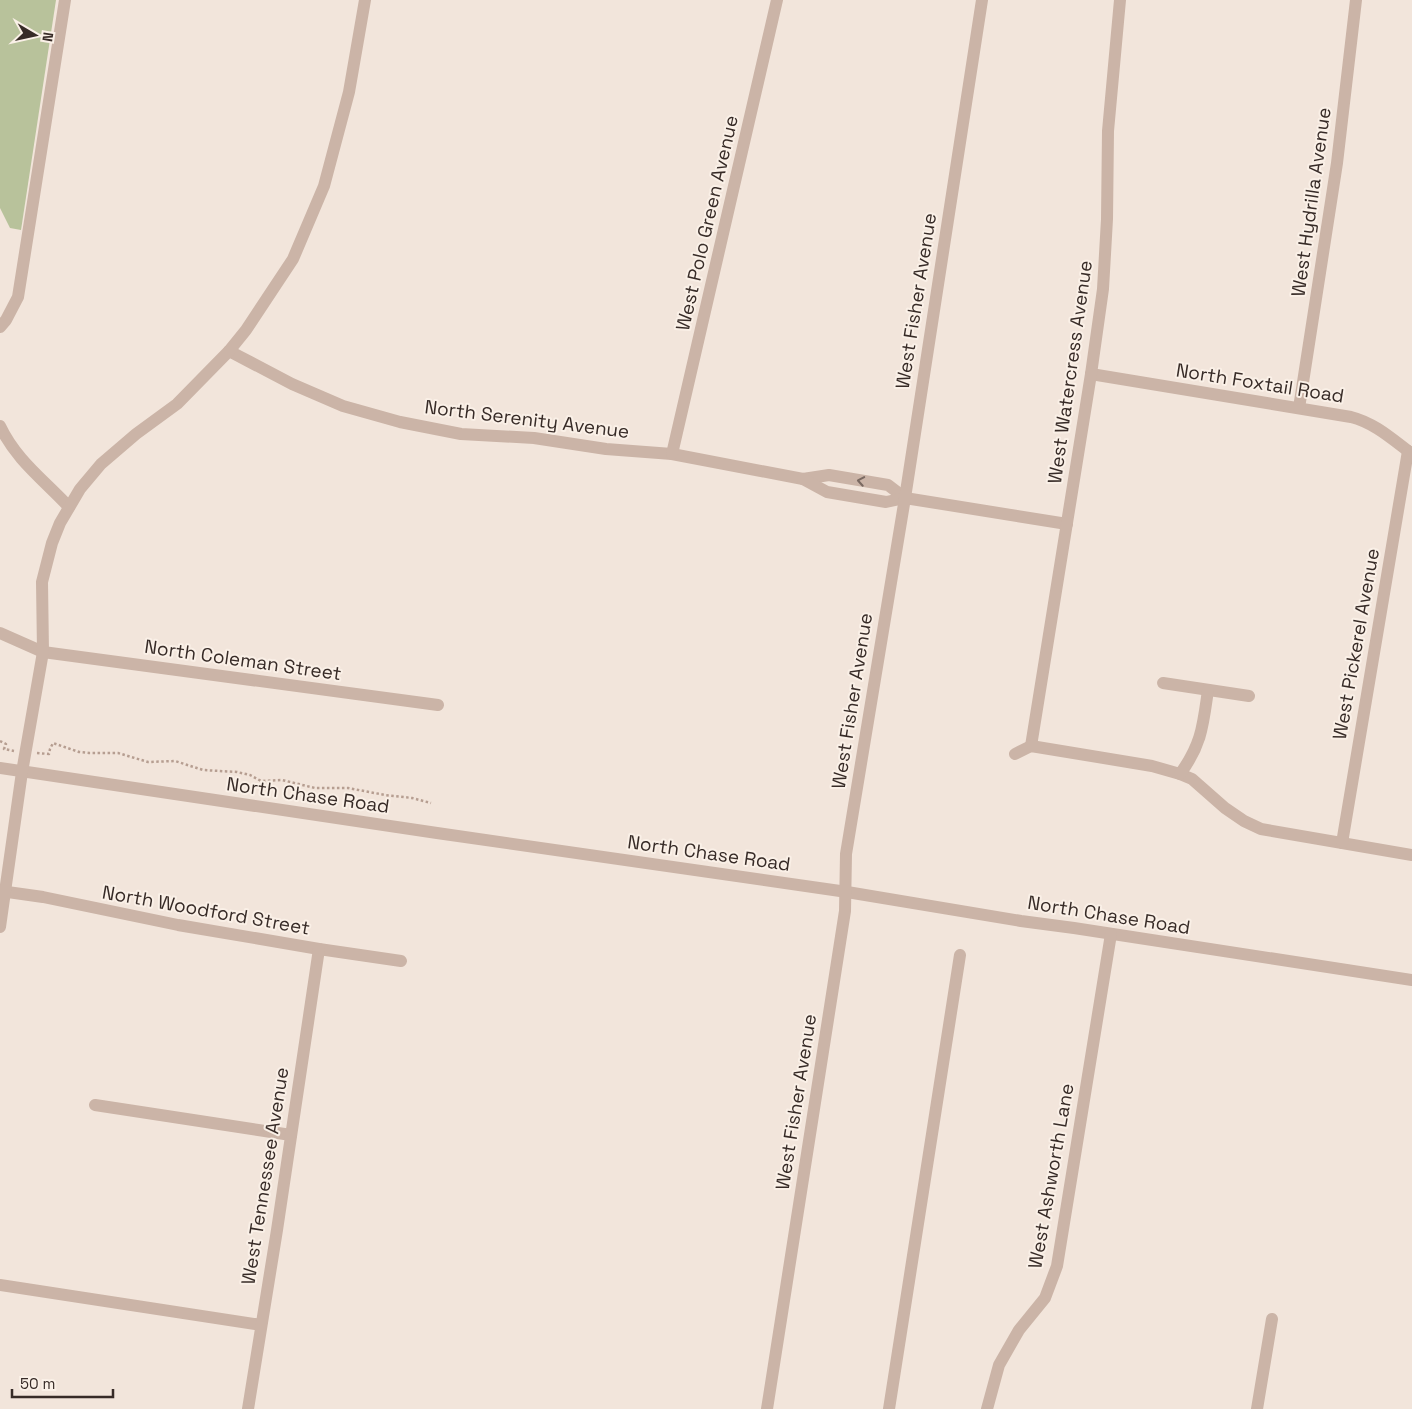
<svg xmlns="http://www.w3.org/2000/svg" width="1412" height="1409" font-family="'Space Grotesk',sans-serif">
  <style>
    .green { fill: #b8c29b }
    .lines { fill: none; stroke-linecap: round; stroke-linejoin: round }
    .path { stroke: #b69e91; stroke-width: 2.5; stroke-dasharray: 2.5 2.5; stroke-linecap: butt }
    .minor { stroke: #cbb4a7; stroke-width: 12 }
    .oneway { stroke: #7a6961 }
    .labels { text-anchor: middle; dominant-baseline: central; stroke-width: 4; stroke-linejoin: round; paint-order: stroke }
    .street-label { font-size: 19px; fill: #372b27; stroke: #faf0e7 }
  </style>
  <rect width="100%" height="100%" fill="#f2e5db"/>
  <!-- green -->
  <polygon class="green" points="0,0 56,0 21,230 10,228 0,208"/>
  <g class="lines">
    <!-- path -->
    <g class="path">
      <polyline points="0,741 6,744 4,749 14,751"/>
      <polyline points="37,753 49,754 50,749 53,743 79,752 89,753 118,753 148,762 175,761 203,770 237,772 250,775 261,781 282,780 315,788 348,788 385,795 412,798 431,803"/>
    </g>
    <!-- minor -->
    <g class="minor">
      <polyline points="0,327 6,320 18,297 65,0"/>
      <polyline points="229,351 292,384 343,406 400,422 461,434 534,438 606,449 672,454 803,479 829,475 888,485 905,498"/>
      <path d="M1091,374L1351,417C1375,423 1393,440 1412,454"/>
      <polyline points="1299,408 1337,163 1356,0"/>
      <path d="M0,426C16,460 44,480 69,507"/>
      <polyline points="672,454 777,0"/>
      <polyline points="803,479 827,492 886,502 905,498 1067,524"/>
      <polyline points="0,633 43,652 438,705"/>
      <polyline points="1163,683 1249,696"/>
      <polyline points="1031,746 1091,374 1103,289 1107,219 1108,131 1120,0"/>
      <polyline points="1015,754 1031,746 1152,766 1180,774 1192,779 1225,808 1244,821 1261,829 1412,855"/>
      <polyline points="0,768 437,833 847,892 1021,921 1074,928 1412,980"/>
      <path d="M1180,774C1202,744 1203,725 1208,690"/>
      <polyline points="1342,843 1408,451"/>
      <polyline points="0,891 43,897 178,925 319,949 401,961"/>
      <polyline points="0,927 22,772 43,652 42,582 52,543 60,523 80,489 101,464 136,434 177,404 229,351 246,330 293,259 324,186 349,92 365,0"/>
      <polyline points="95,1105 291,1135"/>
      <polyline points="0,1285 261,1325"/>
      <polyline points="248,1409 277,1230 319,949"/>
      <polyline points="767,1409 845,911 846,854 905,498 982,0"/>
      <polyline points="889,1409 960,955"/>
      <polyline points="987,1409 999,1365 1019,1330 1045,1298 1057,1266 1111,934"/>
      <polyline points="1257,1409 1272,1319"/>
    </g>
  </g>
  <!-- one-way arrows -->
  <defs><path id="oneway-chevron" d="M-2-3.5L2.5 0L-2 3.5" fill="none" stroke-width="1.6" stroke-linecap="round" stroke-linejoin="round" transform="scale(1.25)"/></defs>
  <use class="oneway" href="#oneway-chevron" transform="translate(861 481) rotate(-170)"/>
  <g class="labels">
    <!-- street labels -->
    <g class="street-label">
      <text transform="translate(1311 202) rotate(-82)">West Hydrilla Avenue</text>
      <text transform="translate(707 223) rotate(-77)">West Polo Green Avenue</text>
      <text transform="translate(916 301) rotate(-81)">West Fisher Avenue</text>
      <text transform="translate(1070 372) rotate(-82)">West Watercress Avenue</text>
      <text transform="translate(1260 383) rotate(9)">North Foxtail Road</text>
      <text transform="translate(527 419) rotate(7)">North Serenity Avenue</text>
      <text transform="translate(1356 644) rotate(-80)">West Pickerel Avenue</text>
      <text transform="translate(243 660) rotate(8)">North Coleman Street</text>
      <text transform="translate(852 701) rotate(-81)">West Fisher Avenue</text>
      <text transform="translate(308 795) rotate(8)">North Chase Road</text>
      <text transform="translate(709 853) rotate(8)">North Chase Road</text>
      <text transform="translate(206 910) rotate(10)">North Woodford Street</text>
      <text transform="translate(1109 915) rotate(9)">North Chase Road</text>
      <text transform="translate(796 1102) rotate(-81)">West Fisher Avenue</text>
      <text transform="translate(265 1176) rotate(-81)">West Tennessee Avenue</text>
      <text transform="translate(1051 1176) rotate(-80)">West Ashworth Lane</text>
    </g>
  </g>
  <!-- north arrow -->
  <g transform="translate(35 35) rotate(99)" stroke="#faf0e7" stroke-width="4" paint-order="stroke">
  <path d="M0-4L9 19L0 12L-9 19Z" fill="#372b27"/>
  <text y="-8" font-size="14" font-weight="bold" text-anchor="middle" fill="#372b27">N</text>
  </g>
  <!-- scale -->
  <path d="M12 1389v8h101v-8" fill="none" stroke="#372b27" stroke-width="2.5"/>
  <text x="20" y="1389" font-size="15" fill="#372b27" stroke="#faf0e7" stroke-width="4" paint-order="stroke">50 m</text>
</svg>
